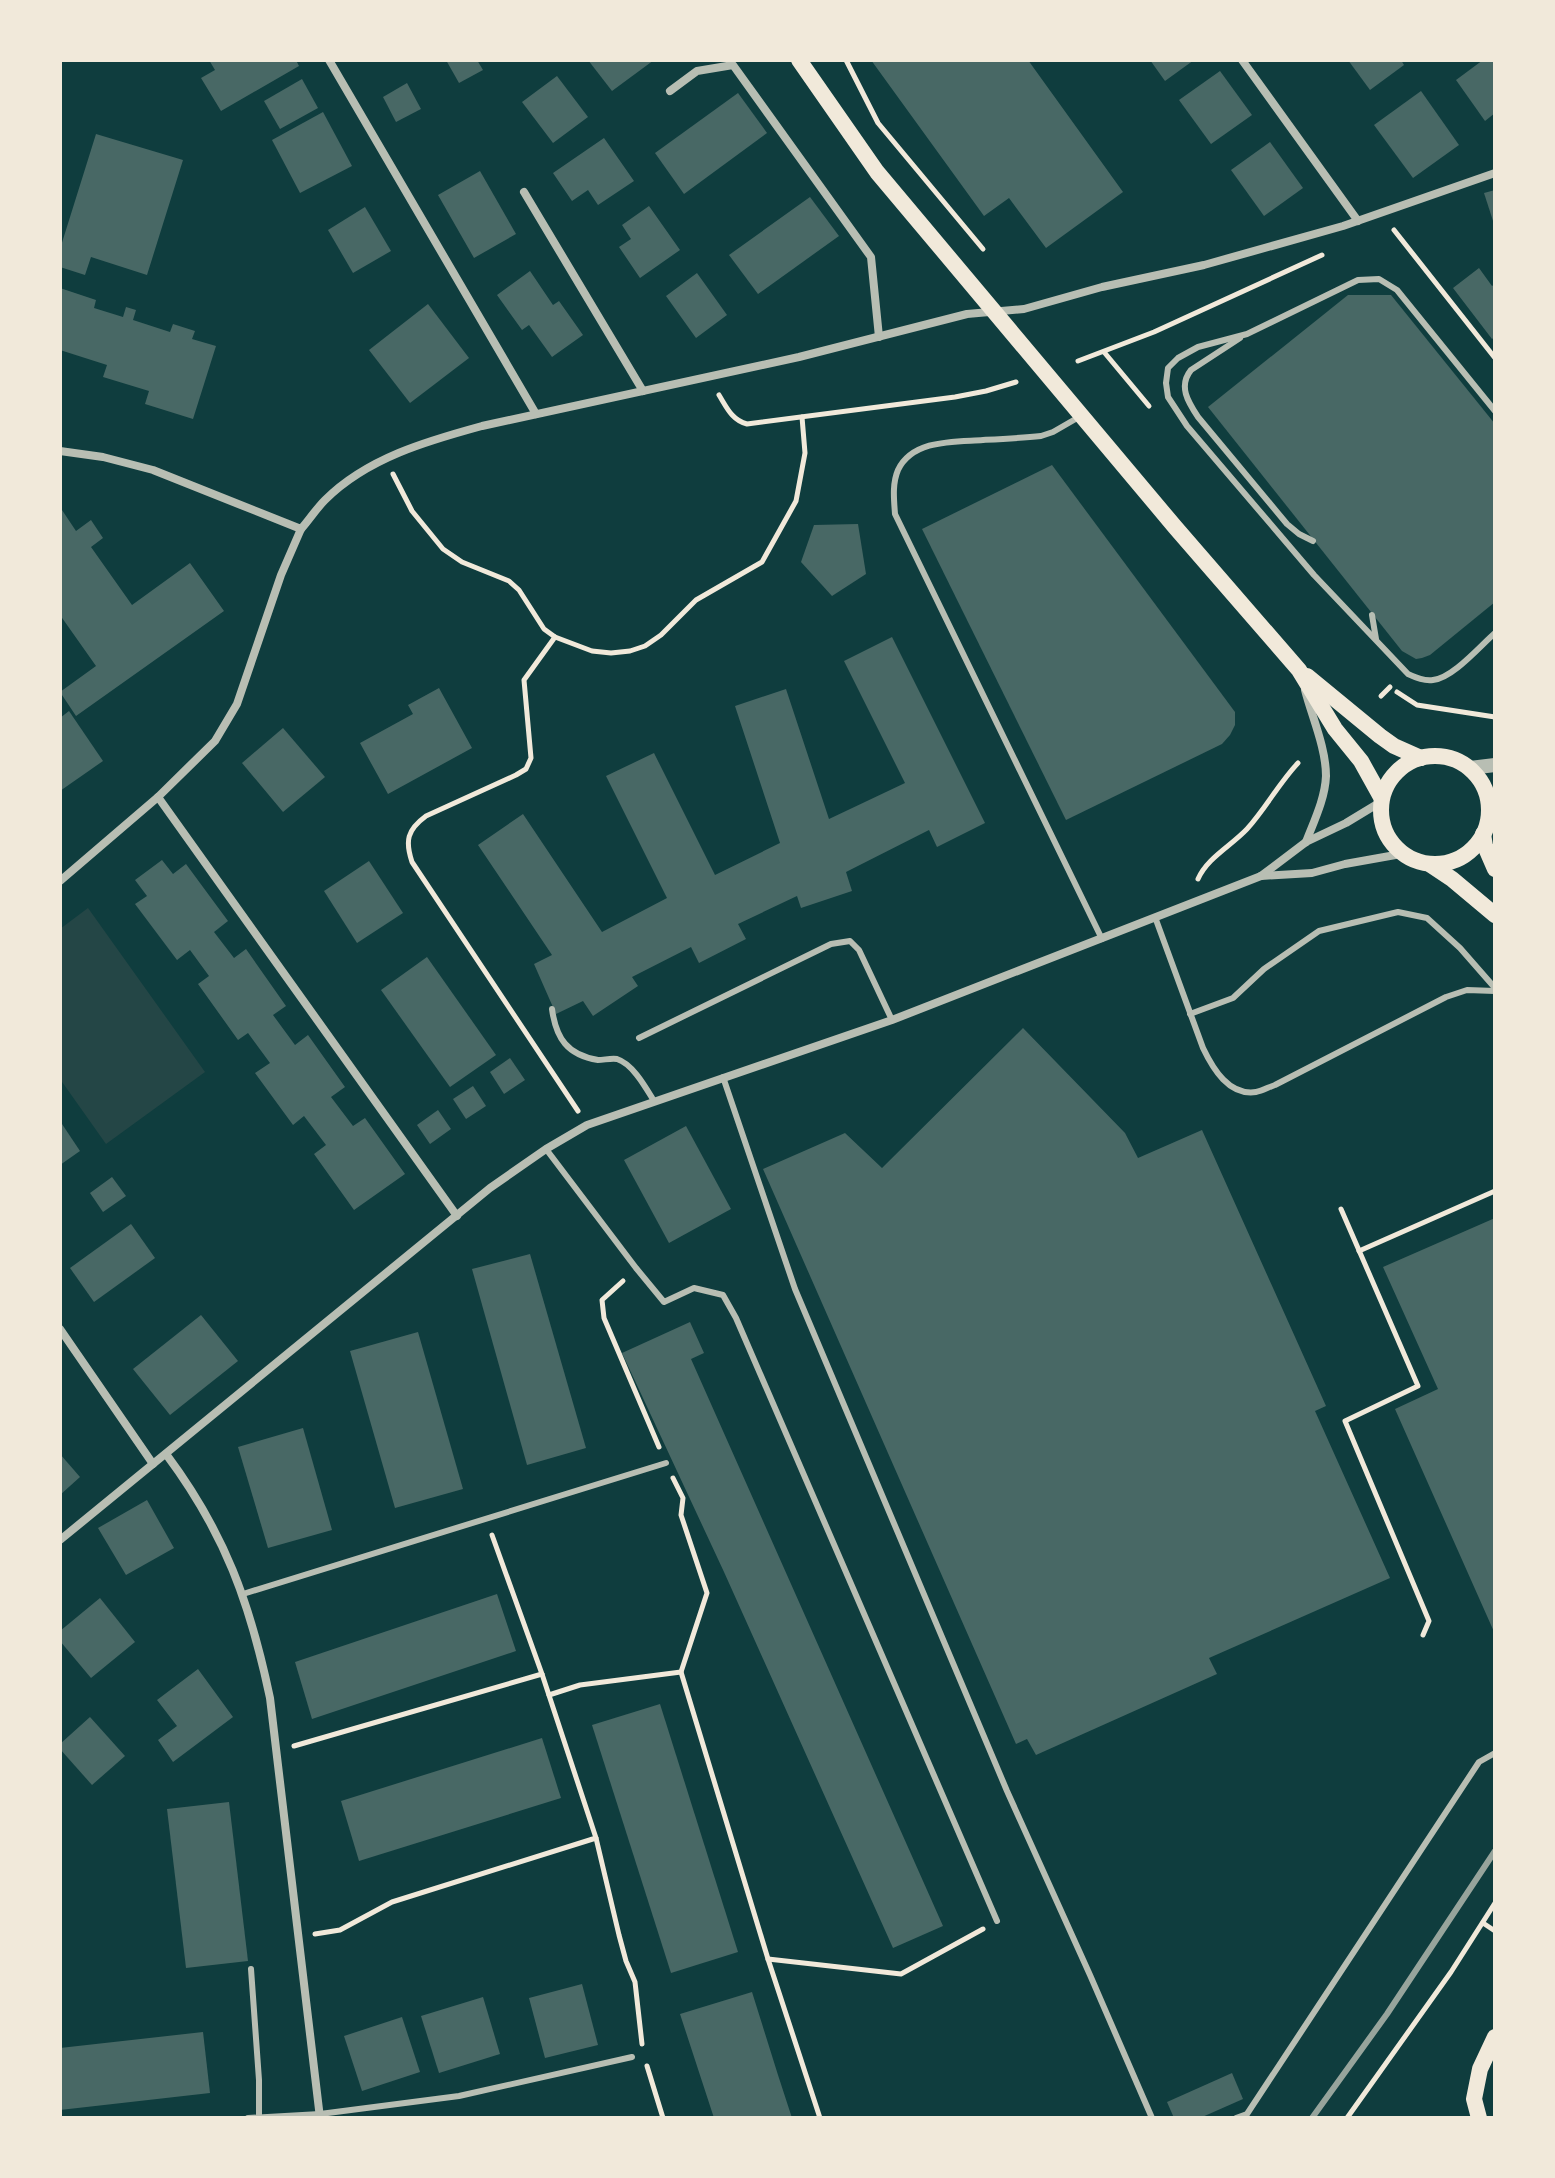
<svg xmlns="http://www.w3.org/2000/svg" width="1555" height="2178" font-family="Bitter,serif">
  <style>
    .green { fill: #244646 }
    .building { fill: #486865 }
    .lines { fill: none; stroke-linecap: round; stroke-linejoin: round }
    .path { stroke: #f1e9da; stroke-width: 5 }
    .service { stroke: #b8beb3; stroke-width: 6 }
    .minor { stroke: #b8beb3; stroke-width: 8 }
    .tertiary { stroke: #b8beb3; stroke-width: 14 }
    .secondary { stroke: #f1e9da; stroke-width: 16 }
    .rail { stroke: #97a49c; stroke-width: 6 }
  </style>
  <rect width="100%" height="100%" fill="#0f3d3e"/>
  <!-- green -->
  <polygon class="green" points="88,908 205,1072 106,1144 60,1079 60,929"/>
  <!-- building -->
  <g class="building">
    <polygon points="209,60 296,60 299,66 221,111 201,78 215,70"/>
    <polygon points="446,60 477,60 483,70 459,83"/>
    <polygon points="588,60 654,60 612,91"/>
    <polygon points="871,60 1028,60 1123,192 1046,248 1009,198 984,216"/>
    <polygon points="1150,60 1194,60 1165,81"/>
    <polygon points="1348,60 1401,60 1404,65 1370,90"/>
    <polygon points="1483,60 1495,60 1495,113 1485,121 1456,80"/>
    <polygon points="1220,71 1252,115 1211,144 1179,100"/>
    <polygon points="557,76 588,117 553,143 522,102"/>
    <polygon points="302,79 318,108 280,129 264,101"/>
    <polygon points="407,83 421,109 396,122 383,97"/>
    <polygon points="1421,91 1459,145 1413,178 1374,125"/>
    <polygon points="738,93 767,133 684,194 655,153"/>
    <polygon points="323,112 352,166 300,193 272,140"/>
    <polygon points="96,134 183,160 147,275 91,257 85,275 60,267 60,249"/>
    <polygon points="604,138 634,181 598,205 588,190 572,201 553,173"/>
    <polygon points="1270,142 1303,188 1264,216 1231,170"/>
    <polygon points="480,171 516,234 474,258 438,195"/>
    <polygon points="1495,190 1495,224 1494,224 1484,193"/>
    <polygon points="810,197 839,236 758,294 729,255"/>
    <polygon points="649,206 680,250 640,278 619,247 631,239 622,225"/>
    <polygon points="365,207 391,251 353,273 328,230"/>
    <polygon points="1479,268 1492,286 1495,284 1495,337 1492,339 1453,288"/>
    <polygon points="530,271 553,305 559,301 583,335 552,357 529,325 522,330 497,295"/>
    <polygon points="697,273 727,315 696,338 666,296"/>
    <polygon points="60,288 96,300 94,308 123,317 126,307 136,310 133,320 170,332 173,324 195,331 192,339 216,346 193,419 145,404 149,391 103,377 107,365 60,350"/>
    <polygon points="1348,295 1391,295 1495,424 1495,602 1430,655 1422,658 1416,659 1402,651 1208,407"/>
    <polygon points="428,304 469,358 410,403 369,350"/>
    <polygon points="1052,465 1235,712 1235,725 1230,735 1222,744 1066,820 922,529"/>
    <polygon points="60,507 76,531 91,520 103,538 91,547 132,605 190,563 224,611 76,716 60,692 96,666 60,615"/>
    <polygon points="858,524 866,574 832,596 801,562 814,525"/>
    <polygon points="892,637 985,823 937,847 929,830 846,872 852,891 801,908 797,896 738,924 746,939 699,963 691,947 632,977 638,986 593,1016 583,1001 556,1014 534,964 552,955 478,845 523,814 602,932 667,898 606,776 654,753 715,875 780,843 735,706 786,689 829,819 905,783 844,661"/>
    <polygon points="439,688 472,748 388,794 360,743 413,714 408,705"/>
    <polygon points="69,711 103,761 60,791 60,718"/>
    <polygon points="283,728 325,777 283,812 242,763"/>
    <polygon points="162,860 173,874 186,864 228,921 214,932 234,958 246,949 286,1006 273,1015 295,1045 308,1035 345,1087 331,1097 353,1126 365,1118 405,1174 354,1210 314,1154 326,1145 304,1116 293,1125 255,1073 270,1063 248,1033 238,1040 198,984 209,976 190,950 177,960 135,904 147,896 135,880"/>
    <polygon points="369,861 403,913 357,943 324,891"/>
    <polygon points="427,957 496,1055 450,1087 381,990"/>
    <polygon points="1023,1028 1125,1133 1138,1158 1202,1130 1326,1406 1315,1411 1390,1578 1209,1658 1217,1674 1036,1755 1027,1739 1016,1744 763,1169 845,1133 882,1168"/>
    <polygon points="510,1058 525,1080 504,1094 490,1072"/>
    <polygon points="473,1086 486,1106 466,1119 453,1099"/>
    <polygon points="438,1110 451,1129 430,1144 417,1125"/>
    <polygon points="60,1121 80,1151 60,1165"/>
    <polygon points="686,1126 731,1209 669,1243 624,1160"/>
    <polygon points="112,1177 126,1196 103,1212 90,1193"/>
    <polygon points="1495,1218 1495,1634 1395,1409 1438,1389 1383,1267"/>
    <polygon points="131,1224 155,1258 94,1302 70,1268"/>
    <polygon points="530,1254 586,1448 527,1465 472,1269"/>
    <polygon points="201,1315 238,1361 170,1415 133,1369"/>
    <polygon points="690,1322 704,1353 691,1359 943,1926 893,1948 724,1572 622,1353"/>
    <polygon points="418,1332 463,1489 395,1508 350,1351"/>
    <polygon points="303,1428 332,1530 268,1548 238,1447"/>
    <polygon points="60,1454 80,1477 60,1495"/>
    <polygon points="147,1500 174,1548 126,1575 98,1528"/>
    <polygon points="497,1594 516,1651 312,1719 295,1662"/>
    <polygon points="100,1598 135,1642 91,1678 60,1641 60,1631"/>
    <polygon points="198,1669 233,1717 173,1762 158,1740 177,1726 157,1700"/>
    <polygon points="660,1704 738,1952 671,1973 592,1725"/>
    <polygon points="90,1717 125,1756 92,1785 60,1749 60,1744"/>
    <polygon points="542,1738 561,1798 359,1861 341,1801"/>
    <polygon points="229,1802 248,1961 186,1968 167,1809"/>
    <polygon points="582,1984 598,2045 545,2058 529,1998"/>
    <polygon points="752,1992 778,2075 792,2118 714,2118 680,2014"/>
    <polygon points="483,1997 500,2054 439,2073 421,2016"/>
    <polygon points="402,2017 420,2072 362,2091 344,2036"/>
    <polygon points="203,2032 210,2093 60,2110 60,2048"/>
    <polygon points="1232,2073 1243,2099 1200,2118 1174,2118 1167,2102"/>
  </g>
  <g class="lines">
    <!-- path -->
    <g class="path">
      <polyline points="846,60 878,123 983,249"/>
      <polyline points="1394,230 1495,358"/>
      <polyline points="1104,352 1149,406"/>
      <polyline points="1078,361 1154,332 1322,255"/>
      <path d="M719,395C727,408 732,420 747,424L955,397L986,391L1016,382"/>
      <polyline points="393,474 412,511 443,549 462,562 509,581 519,590 544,629 555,637 592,651 611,653 630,651 645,646 661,635 696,600 762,562 796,501 805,453 802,417"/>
      <path d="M555,637L524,680L531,758L526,769L516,775L426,816C407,830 405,841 412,862L578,1111"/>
      <polyline points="1397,692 1417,705 1495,717"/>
      <polyline points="1381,696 1390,687"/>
      <path d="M1198,879C1207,858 1231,846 1247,829C1266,808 1279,783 1298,763"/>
      <polyline points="1341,1209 1418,1386 1345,1421 1429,1621 1423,1635"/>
      <polyline points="1359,1251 1495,1191"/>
      <polyline points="623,1281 602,1300 604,1318 659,1447"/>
      <polyline points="681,1672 768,1959 820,2118"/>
      <polyline points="549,1695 580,1685 681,1672 707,1593 681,1515 683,1498 673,1478"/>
      <polyline points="294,1746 542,1674 492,1535"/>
      <polyline points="596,1838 619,1935 626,1961 635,1982 642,2044"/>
      <polyline points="1483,1923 1495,1931"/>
      <polyline points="315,1934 340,1930 392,1902 596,1838 542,1674"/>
      <polyline points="768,1959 901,1974 983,1929"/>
      <polyline points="647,2066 663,2118"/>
      <polyline points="1347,2118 1451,1972 1495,1903"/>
    </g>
    <!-- service -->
    <g class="service">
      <path d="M1240,338L1191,370C1178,386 1188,402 1198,417L1287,524L1299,534L1313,541"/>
      <path d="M1495,411L1397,290L1379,279L1358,280L1247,334L1198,347L1178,358L1168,368L1166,383L1168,397L1187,426L1314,575L1408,674C1417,678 1424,681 1433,680C1453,678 1480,646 1495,633"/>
      <path d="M1079,417L1053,432L1041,436C1022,438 1002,439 983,440C955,442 913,439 898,470C892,484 894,500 895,514L1102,939"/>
      <polyline points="1372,615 1376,639"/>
      <path d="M1155,917L1203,1048C1213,1069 1229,1096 1256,1092C1262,1091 1269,1087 1275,1085L1446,997L1467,990L1495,991"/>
      <path d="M552,1009C556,1038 567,1055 598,1060C604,1060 611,1058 617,1059C633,1064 646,1088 654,1101"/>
      <polyline points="1190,1014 1233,998 1264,969 1319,931 1398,912 1427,918 1460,948 1495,988"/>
      <polyline points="639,1038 831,944 850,941 859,950 892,1020"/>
      <polyline points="723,1077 795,1289 1007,1791 1090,1975 1152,2118"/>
      <polyline points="546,1149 636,1268 664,1302 694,1288 723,1295 736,1318 997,1921"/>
      <polyline points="243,1594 666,1463"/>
      <polyline points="251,1969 259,2080 259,2118"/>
      <polyline points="248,2118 320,2114 459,2096 632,2057"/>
      <polyline points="1236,2118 1247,2114 1479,1762 1495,1753"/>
    </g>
    <!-- minor -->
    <g class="minor">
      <polyline points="329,60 536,414"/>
      <polyline points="1242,60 1358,221"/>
      <polyline points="670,91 697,71 733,65 871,257 879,337"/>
      <polyline points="524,192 643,391"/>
      <path d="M60,451L103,457L153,470L301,529C309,520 316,509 325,500C367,458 427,441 482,426L799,357L967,314L1024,309L1102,287L1204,265L1343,226L1495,173"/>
      <path d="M1305,690C1312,717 1326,748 1326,776C1325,799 1314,821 1306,842"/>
      <polyline points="158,797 457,1216"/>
      <polyline points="1261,876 1312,873 1345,864 1401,854"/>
      <polyline points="60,881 158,797 215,741 237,704 281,575 301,529"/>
      <polyline points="60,1329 153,1464"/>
      <path d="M166,1454C225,1533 250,1603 270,1698L320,2118"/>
      <polyline points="60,1540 490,1188 546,1149 587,1125 892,1020 1261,876 1306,842 1346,823 1379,803"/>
    </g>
    <!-- tertiary -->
    <g class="tertiary">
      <polyline points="1470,768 1495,765"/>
      <polyline points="1489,817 1495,811"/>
    </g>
    <!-- secondary -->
    <g class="secondary">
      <polyline points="799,60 877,172 1175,527 1299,670 1335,729 1361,761 1381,797"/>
      <polyline points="1307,676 1380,736 1394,746 1421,758"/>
      <circle cx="1435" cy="810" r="54"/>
      <polyline points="1483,834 1485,846 1495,869"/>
      <polyline points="1431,865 1452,879 1495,915"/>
      <polyline points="1479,2118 1474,2099 1480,2069 1495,2037"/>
    </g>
    <!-- rail -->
    <polyline class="rail" points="1312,2118 1387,2014 1495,1851"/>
  </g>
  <!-- border -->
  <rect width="1555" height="2178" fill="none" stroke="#f1e9da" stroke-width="124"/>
</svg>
